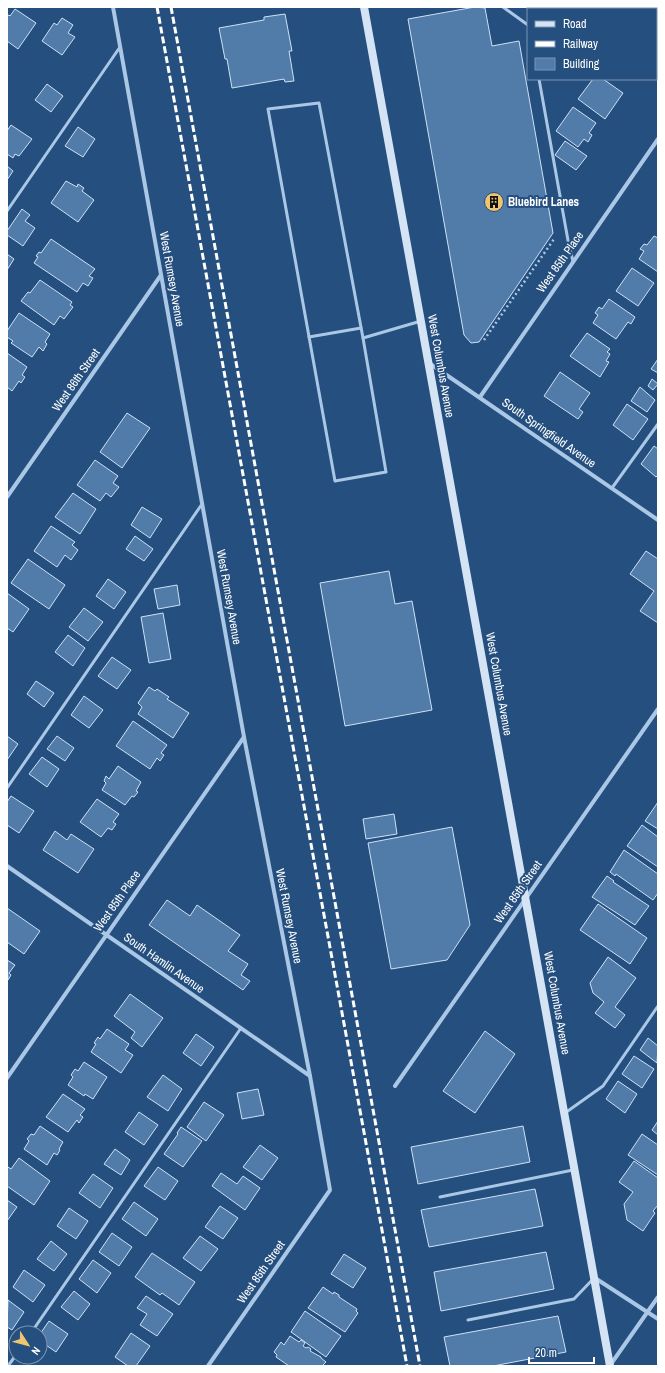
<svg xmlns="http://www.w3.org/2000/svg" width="665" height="1373" font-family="'Archivo Narrow',sans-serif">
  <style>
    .building { fill: #517ba9; stroke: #cee1f5 }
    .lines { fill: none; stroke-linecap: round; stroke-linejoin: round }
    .path { stroke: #aac7e6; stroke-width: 2.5; stroke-dasharray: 2 3; stroke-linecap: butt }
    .lane { stroke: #aac7e6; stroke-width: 3 }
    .street { stroke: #aac7e6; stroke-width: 4 }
    .secondary { stroke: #d4e4f5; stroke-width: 8 }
    .rail { stroke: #fff; stroke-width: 3; stroke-dasharray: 7 3; stroke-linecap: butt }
    .labels { text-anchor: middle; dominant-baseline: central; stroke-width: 4; stroke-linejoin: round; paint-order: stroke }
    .poi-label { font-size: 12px; font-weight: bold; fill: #fff; stroke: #254f7e; text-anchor: start }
    .street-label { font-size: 12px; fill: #fff; stroke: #254f7e }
  </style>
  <rect width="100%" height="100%" fill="#254f7e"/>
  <!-- building -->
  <g class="building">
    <polygon points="475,7 485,8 492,46 519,41 553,233 479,342 471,343 464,335 408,19"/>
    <polygon points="15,9 36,23 18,49 7,41 7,16 9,15 10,16"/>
    <polygon points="285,14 292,51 289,51 294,81 285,82 284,79 232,88 227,59 225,59 219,28 264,20 264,17"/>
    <polygon points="62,18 73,25 68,33 75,37 62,55 42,41 54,23 57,25"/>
    <polygon points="593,79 603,79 623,93 605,119 578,99"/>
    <polygon points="47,84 63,96 51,112 35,100"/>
    <polygon points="573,107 596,123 589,133 592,135 588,142 584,139 578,147 556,131"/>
    <polygon points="11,125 32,139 19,156 15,154 13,158 7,154 7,131"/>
    <polygon points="78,127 95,139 83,157 65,146"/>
    <polygon points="565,141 587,156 576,170 555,155"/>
    <polygon points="7,166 13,171 7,180"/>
    <polygon points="66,181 77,187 78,184 84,188 82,191 94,200 78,222 51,203"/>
    <polygon points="22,209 30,215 25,221 35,228 23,246 7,235 7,231"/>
    <polygon points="654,236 658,238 658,272 639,259 644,251 640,249 644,244 647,245"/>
    <polygon points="51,239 95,269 89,276 93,278 88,286 83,283 77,292 34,263 38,257 36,256 39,252 41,253"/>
    <polygon points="7,254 14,259 7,270"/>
    <polygon points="632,268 654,283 638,306 616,291"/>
    <polygon points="40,280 72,302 70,305 73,307 64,319 60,316 54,325 21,301 28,292 30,293"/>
    <polygon points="609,299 635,317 631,324 628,322 616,339 593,323 598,315 595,313 599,307 602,309"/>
    <polygon points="19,313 50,334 45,342 47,344 43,351 39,347 32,357 11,343 13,341 7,337 7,331"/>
    <polygon points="587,333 610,349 607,352 610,354 606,361 609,362 600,377 570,356"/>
    <polygon points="7,353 27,367 22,375 25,377 21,383 19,381 12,391 7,387"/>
    <polygon points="658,359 658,373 651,369"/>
    <polygon points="560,372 590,393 579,409 583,412 578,419 544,396"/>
    <polygon points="652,379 658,384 653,390 648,386"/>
    <polygon points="640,387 655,400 647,412 631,401"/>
    <polygon points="627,404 648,419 633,440 613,425"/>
    <polygon points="127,413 150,428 122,468 100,452"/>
    <polygon points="654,446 658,449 658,475 656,477 641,464"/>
    <polygon points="95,460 118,476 113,483 119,487 111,497 106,493 100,501 77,485"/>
    <polygon points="73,493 96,509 80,534 55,517"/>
    <polygon points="142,507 162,519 150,538 131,525"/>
    <polygon points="51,526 75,542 72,545 78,550 71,560 65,555 57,567 34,551"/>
    <polygon points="135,536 153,549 144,561 126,549"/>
    <polygon points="646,551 658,559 658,623 640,611 654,591 630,574"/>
    <polygon points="28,559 65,585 49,609 11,583"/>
    <polygon points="389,571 395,604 412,601 432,710 345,726 320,583"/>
    <polygon points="108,579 126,592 114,609 96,596"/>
    <polygon points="177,585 180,605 158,609 154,589"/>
    <polygon points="7,593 29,609 13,632 7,628"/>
    <polygon points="84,608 103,622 88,641 69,627"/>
    <polygon points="163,613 171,659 149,663 141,617"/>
    <polygon points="68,635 85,648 73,666 55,652"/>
    <polygon points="112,657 131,670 117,689 98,676"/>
    <polygon points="36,681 54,693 44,707 27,694"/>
    <polygon points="149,687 155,691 157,689 169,697 167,699 189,713 173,738 138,714 142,707 138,703"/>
    <polygon points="84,696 103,710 89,728 71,715"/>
    <polygon points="133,721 167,745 161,753 164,755 160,761 157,758 150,769 116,746"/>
    <polygon points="7,736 18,744 7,760"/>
    <polygon points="57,736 74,748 65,761 47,749"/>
    <polygon points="42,757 59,769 47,787 29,774"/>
    <polygon points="118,766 141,782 136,791 138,792 134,797 132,796 125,805 102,790 106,783 104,781 106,776 109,779"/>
    <polygon points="11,796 34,811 19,833 7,825 7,802"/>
    <polygon points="97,799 119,814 113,822 116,824 112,830 108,828 101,837 80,822"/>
    <polygon points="658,802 658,829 645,821"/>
    <polygon points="394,814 397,834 366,839 363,819"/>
    <polygon points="642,825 658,837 658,867 627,846"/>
    <polygon points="452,827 470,925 447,960 391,969 368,843"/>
    <polygon points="55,831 67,840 71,834 94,849 78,873 43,850"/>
    <polygon points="624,850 658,874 658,893 653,900 616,874 615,876 610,872"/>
    <polygon points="607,876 614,881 613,882 649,906 635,925 592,897"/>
    <polygon points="167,900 190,916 197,905 240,935 228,951 248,964 241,975 250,981 243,990 149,925"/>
    <polygon points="598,904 647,938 630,964 580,930"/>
    <polygon points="7,908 40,931 24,954 7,942"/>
    <polygon points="608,957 636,978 615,1007 625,1015 615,1028 595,1013 604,1002 593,993 590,983"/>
    <polygon points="7,960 15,965 9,973 11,975 8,980"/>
    <polygon points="130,994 163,1018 142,1047 131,1038 135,1032 114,1016"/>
    <polygon points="107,1029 129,1044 125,1050 133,1055 121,1073 91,1052 96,1044 94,1043 98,1037 100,1039"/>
    <polygon points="485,1031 515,1054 475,1113 443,1091"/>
    <polygon points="196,1034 214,1047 201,1066 183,1053"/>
    <polygon points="648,1038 658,1046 657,1063 640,1050"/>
    <polygon points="634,1056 654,1069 642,1088 622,1074"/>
    <polygon points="84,1062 107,1077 93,1099 85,1094 84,1096 68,1085 73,1077 71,1075 75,1069 78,1071"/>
    <polygon points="163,1075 182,1089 168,1111 147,1097"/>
    <polygon points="618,1081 637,1094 625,1113 606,1099"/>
    <polygon points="258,1089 264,1115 242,1119 237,1093"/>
    <polygon points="63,1094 85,1109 80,1115 83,1117 79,1123 77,1120 68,1132 46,1117"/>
    <polygon points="204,1102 224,1115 206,1141 187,1127"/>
    <polygon points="139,1112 158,1125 144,1145 125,1132"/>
    <polygon points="658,1121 658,1135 652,1130"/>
    <polygon points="40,1126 63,1142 59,1149 60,1150 57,1155 54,1153 47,1165 24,1149 29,1141 27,1139 31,1134 34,1135"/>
    <polygon points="523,1126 530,1162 418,1184 411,1147"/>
    <polygon points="181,1127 202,1141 183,1167 164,1154 178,1134 177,1133"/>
    <polygon points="642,1134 658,1145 658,1175 628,1155"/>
    <polygon points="260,1145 278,1158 262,1180 243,1167"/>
    <polygon points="115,1149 130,1160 121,1175 104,1164"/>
    <polygon points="19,1158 50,1181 34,1205 7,1186 7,1169 8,1167 11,1169"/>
    <polygon points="634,1161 658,1178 658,1205 653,1211 655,1213 643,1231 627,1220 624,1204 633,1192 619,1182"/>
    <polygon points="158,1167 178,1181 165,1200 144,1186"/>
    <polygon points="221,1173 237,1184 243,1176 260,1188 245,1210 212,1186"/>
    <polygon points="93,1174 113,1188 100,1208 79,1193"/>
    <polygon points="535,1189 543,1226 429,1247 421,1210"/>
    <polygon points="7,1200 17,1207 7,1221"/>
    <polygon points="134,1202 158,1219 146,1236 122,1219"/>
    <polygon points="220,1206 238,1218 223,1239 205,1227"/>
    <polygon points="69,1208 88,1221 76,1239 57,1226"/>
    <polygon points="112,1233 132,1247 119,1266 99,1252"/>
    <polygon points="200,1236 218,1249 201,1271 183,1258"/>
    <polygon points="51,1241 67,1254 54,1271 37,1259"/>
    <polygon points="546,1252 554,1289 441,1311 434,1272"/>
    <polygon points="152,1253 195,1282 179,1305 162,1293 160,1295 135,1277"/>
    <polygon points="344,1254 366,1268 353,1288 331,1274"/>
    <polygon points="93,1260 111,1273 97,1293 79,1279"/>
    <polygon points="24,1270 45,1285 33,1302 13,1287"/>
    <polygon points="323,1287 333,1294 334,1292 339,1295 339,1297 357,1309 356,1311 358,1313 345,1332 308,1308"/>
    <polygon points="74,1291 90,1304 78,1320 61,1307"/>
    <polygon points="146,1296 173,1314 157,1336 140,1325 147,1314 137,1308"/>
    <polygon points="8,1300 24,1312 12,1330 7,1327"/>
    <polygon points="305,1311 341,1336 326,1357 291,1332"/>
    <polygon points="558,1316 566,1352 493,1366 450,1366 444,1337"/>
    <polygon points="49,1321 68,1334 56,1352 40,1341 40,1334"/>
    <polygon points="131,1333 150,1346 136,1366 128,1366 115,1357"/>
    <polygon points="290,1336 299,1342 301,1340 305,1343 303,1346 306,1348 308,1347 311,1349 310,1351 321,1357 321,1358 326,1362 322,1366 289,1366 276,1357 277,1355 274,1352 281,1342 284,1345"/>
  </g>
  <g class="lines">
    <!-- path -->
    <polyline class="path" points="484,340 554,239"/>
    <!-- lane -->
    <g class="lane">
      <polyline points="503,7 528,25"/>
      <polyline points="541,9 543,7"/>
      <polyline points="539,79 569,246 573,261"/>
      <polygon points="319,103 363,338 386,472 335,481 268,109"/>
      <polyline points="7,211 120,47"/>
      <polyline points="309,337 361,328"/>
      <polyline points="363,338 421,321"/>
      <polyline points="612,488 658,424"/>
      <polyline points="7,788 202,504"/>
      <polyline points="565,1113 603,1086 658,1006"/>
      <polyline points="440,1197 573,1170"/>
      <polyline points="468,1320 574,1299 593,1279"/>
      <polyline points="31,1333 241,1028"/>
      <polyline points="8,1366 16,1355"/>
    </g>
    <!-- street -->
    <g class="street">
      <polyline points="113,7 244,737 310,1076 330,1190 208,1366"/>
      <polyline points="429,363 658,520"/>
      <polyline points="480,397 658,139"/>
      <polyline points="7,497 161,275"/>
      <polyline points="7,866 310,1076"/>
      <polyline points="7,1078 244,737"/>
      <polyline points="395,1086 658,709"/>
      <polyline points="595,1278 658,1319"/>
      <polyline points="611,1364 658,1297"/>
    </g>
    <!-- secondary -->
    <polyline class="secondary" points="364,7 610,1366"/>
    <!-- rail -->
    <g class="rail">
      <polyline points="157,7 407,1366"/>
      <polyline points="171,7 420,1366"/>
    </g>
  </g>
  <!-- icons -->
  <defs>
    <symbol id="building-disc" viewBox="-11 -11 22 22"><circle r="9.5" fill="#efc56f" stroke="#254f7e"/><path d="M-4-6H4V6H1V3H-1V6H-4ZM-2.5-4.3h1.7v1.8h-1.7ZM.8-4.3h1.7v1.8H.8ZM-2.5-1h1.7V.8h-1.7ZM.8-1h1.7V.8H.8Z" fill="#111"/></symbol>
  </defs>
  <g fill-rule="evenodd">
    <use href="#building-disc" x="483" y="191" width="22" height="22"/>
  </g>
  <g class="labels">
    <!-- poi labels -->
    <g class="poi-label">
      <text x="508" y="202">Bluebird Lanes</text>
    </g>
    <!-- street labels -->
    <g class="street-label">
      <text transform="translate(560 262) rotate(-55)">West 85th Place</text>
      <text transform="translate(172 279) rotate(80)">West Rumsey Avenue</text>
      <text transform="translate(441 366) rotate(80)">West Columbus Avenue</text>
      <text transform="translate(76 380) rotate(-55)">West 86th Street</text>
      <text transform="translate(549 433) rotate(35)">South Springfield Avenue</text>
      <text transform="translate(229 597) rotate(80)">West Rumsey Avenue</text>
      <text transform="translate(499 684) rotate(80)">West Columbus Avenue</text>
      <text transform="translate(518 892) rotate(-55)">West 85th Street</text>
      <text transform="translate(117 901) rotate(-55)">West 85th Place</text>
      <text transform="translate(289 916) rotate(79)">West Rumsey Avenue</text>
      <text transform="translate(164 963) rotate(35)">South Hamlin Avenue</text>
      <text transform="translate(557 1003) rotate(80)">West Columbus Avenue</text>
      <text transform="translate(261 1272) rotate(-55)">West 85th Street</text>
    </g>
  </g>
  <!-- border -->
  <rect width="665" height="1373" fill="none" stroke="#ffffff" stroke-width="16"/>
  <!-- legend -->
  <rect x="527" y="8" width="130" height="72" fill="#254f7e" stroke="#7c95b2"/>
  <rect x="535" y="21" width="20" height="6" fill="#d4e4f5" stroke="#7c95b2"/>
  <text x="563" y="28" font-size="12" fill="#ffffff">Road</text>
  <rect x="535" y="41" width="20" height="6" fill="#ffffff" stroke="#7c95b2"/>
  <text x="563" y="48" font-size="12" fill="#ffffff">Railway</text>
  <rect x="535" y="58" width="20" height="12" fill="#517ba9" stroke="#7c95b2"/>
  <text x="563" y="68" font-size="12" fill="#ffffff">Building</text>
  <!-- north arrow -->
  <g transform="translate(28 1345) rotate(126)"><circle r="19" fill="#254f7e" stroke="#7c95b2"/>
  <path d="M0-3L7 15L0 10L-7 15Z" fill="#efc56f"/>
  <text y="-6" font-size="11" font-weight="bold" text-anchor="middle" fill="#ffffff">N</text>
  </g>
  <!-- scale -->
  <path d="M529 1357v6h65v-6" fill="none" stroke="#ffffff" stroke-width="2"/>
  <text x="535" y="1357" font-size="12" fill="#ffffff" stroke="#254f7e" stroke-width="3" paint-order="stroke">20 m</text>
</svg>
